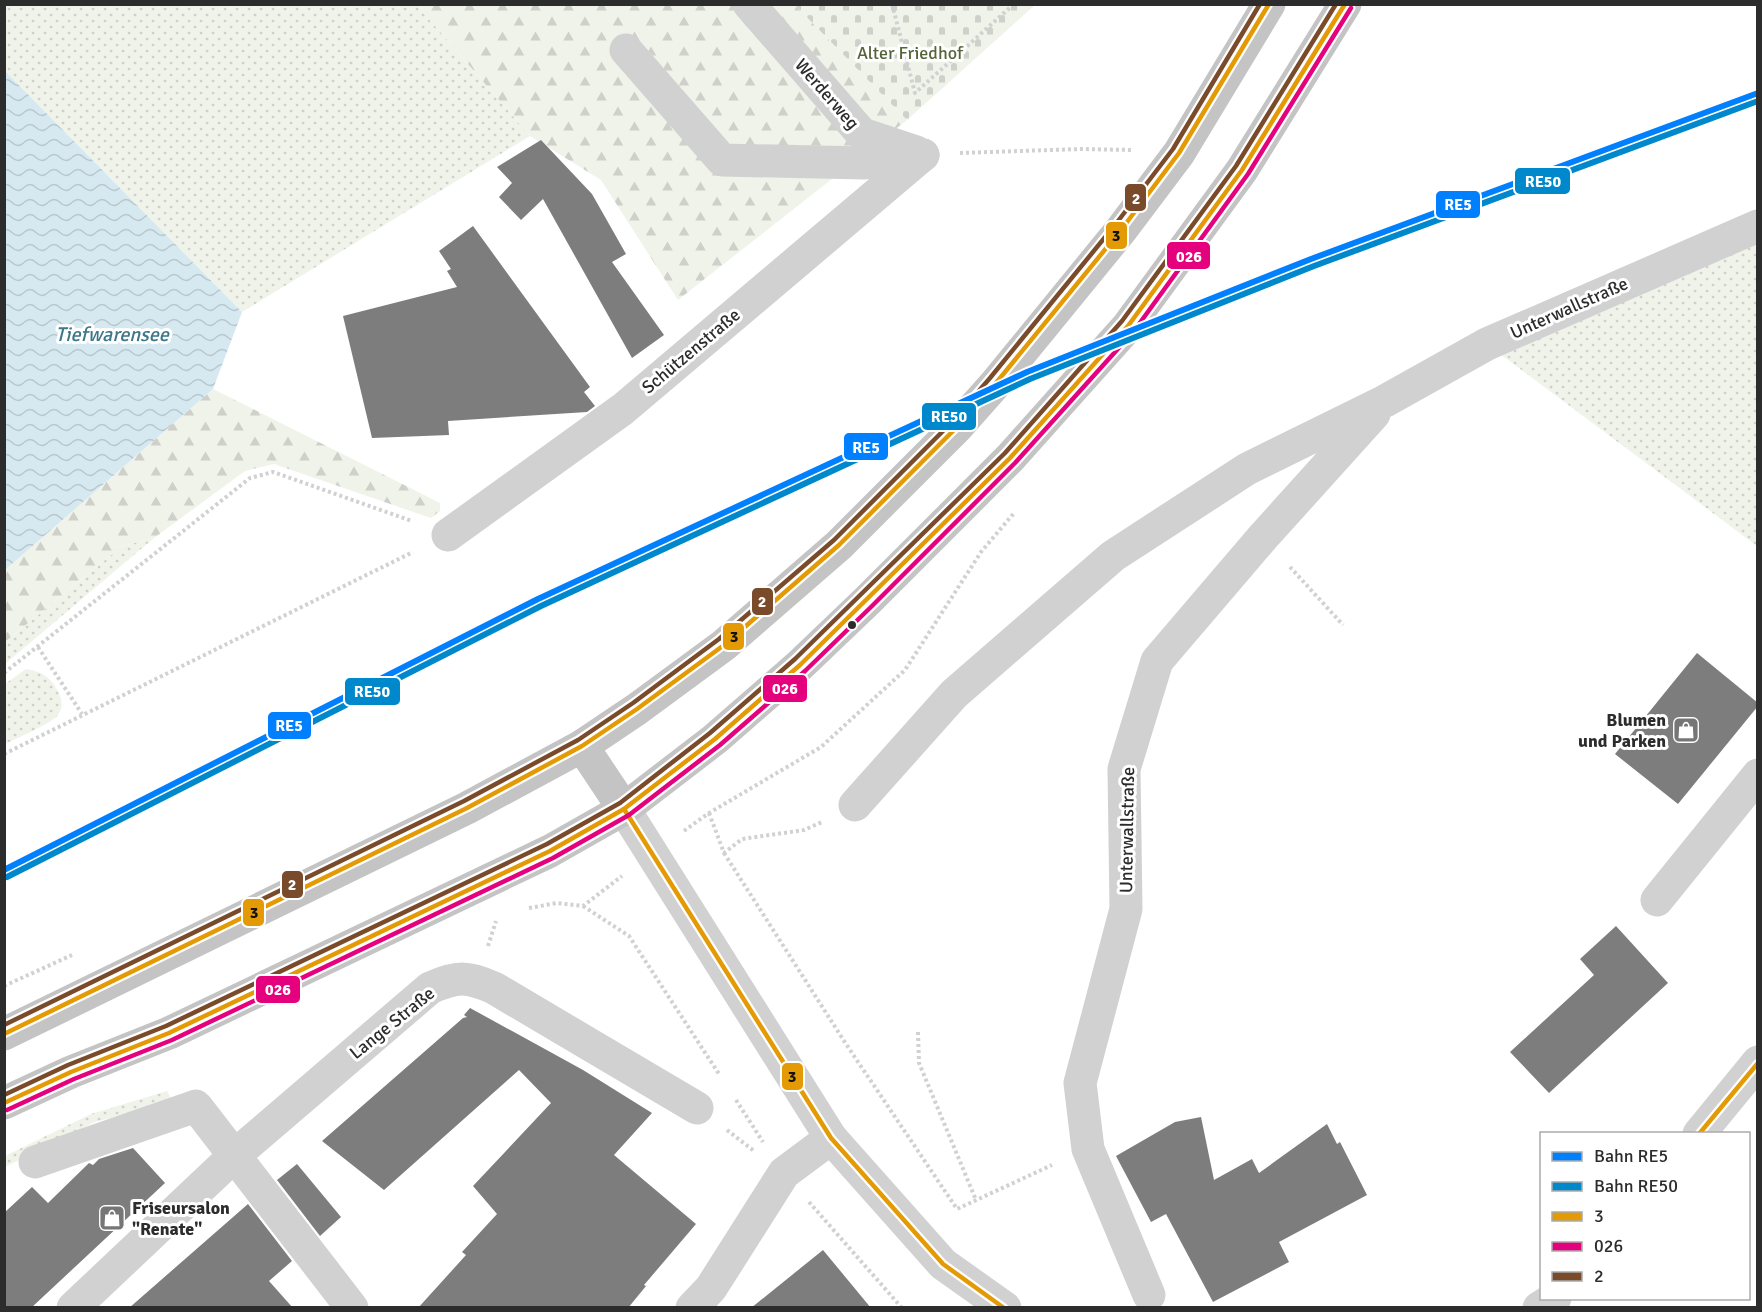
<svg xmlns="http://www.w3.org/2000/svg" width="1762" height="1312" font-family="Signika,sans-serif">
  <style>
    .grass { fill: url(#grass-dots) }
    .forest { fill: url(#forest-firs) }
    .cemetery { fill: url(#cemetery-stones) }
    .water { fill: url(#water-waves) }
    .building { fill: #7d7d7d }
    .lines { fill: none; stroke-linecap: round; stroke-linejoin: round }
    .path { stroke: #d1d1d1; stroke-width: 4; stroke-dasharray: 3 3; stroke-linecap: butt }
    .minor { stroke: #d1d1d1; stroke-width: 33 }
    .major { stroke: #c4c4c4; stroke-width: 33 }
    .bus-1-casing { stroke: #fff; stroke-width: 9 }
    .bus-2-casing { stroke: #fff; stroke-width: 9 }
    .bus-3-casing { stroke: #fff; stroke-width: 9 }
    .bus-1 { stroke: #e39a04; stroke-width: 4.5 }
    .bus-2 { stroke: #e5007d; stroke-width: 4.5 }
    .bus-3 { stroke: #7a4b2a; stroke-width: 4.5 }
    .rail-1-casing { stroke: #fff; stroke-width: 10 }
    .rail-2-casing { stroke: #fff; stroke-width: 10 }
    .rail-1 { stroke: #0080ff; stroke-width: 6 }
    .rail-2 { stroke: #08c; stroke-width: 6 }
    .bus-dot { fill: #2c2c2c; stroke: #fff; stroke-width: 2 }
    .labels { text-anchor: middle; dominant-baseline: central; stroke-width: 6; stroke-linejoin: round; paint-order: stroke }
    .park-label { font-size: 18px; fill: #55653b; stroke: #fff }
    .street-label { font-size: 18px; fill: #2c2c2c; stroke: #fff }
    .poi-label { font-size: 18px; font-weight: bold; fill: #2c2c2c; stroke: #fff; text-anchor: end }
    .water-label { font-size: 20px; font-style: italic; fill: #3d778a; stroke: #fff }
    .line-badge { stroke: #fff; stroke-width: 2 }
    .badge-label { font-size: 16px; text-anchor: middle; font-weight: bold; fill: #fff }
    .pale-badge-label { font-size: 16px; text-anchor: middle; font-weight: bold; fill: #111 }
  </style>
  <defs>
    <pattern id="grass-dots" width="8" height="8" patternUnits="userSpaceOnUse" patternTransform="scale(1.5)"><rect width="8" height="8" fill="#f0f3ea"/><path d="M2 2h.1M6 6h.1" fill="none" stroke="#ced0c9" stroke-width="1.8" stroke-linecap="round"/></pattern>
    <pattern id="forest-firs" width="22" height="20" patternUnits="userSpaceOnUse" patternTransform="scale(1.5)"><rect width="22" height="20" fill="#f0f3ea"/><path d="M5 1l3.5 6h-7zM16 11l3.5 6h-7z" fill="#ced0c9"/></pattern>
    <pattern id="cemetery-stones" width="16" height="16" patternUnits="userSpaceOnUse" patternTransform="scale(1.5)"><rect width="16" height="16" fill="#f0f3ea"/><path d="M2 7V4a2 2 0 0 1 4 0v3zM10 15v-3a2 2 0 0 1 4 0v3z" fill="#ced0c9"/></pattern>
    <pattern id="water-waves" width="16" height="10" patternUnits="userSpaceOnUse" patternTransform="scale(1.5)"><rect width="16" height="10" fill="#d6e9f0"/><path d="M0 5q4-4 8 0t8 0" fill="none" stroke="#b8c8ce"/></pattern>
  </defs>
  <rect width="100%" height="100%" fill="#fff"/>
  <!-- grass -->
  <g class="grass">
    <polygon points="4,5 417,5 530,136 242,312 5,71"/>
    <polygon points="1757,228 1757,546 1487,344"/>
    <polygon points="154,538 5,664 5,642 122,546"/>
    <path d="M26,669C40,671 49,676 56,688C61,696 65,706 58,715C51,724 17,738 5,744V684Z"/>
    <polygon points="167,1091 173,1102 95,1122 5,1167 5,1156 91,1114"/>
  </g>
  <!-- forest -->
  <g class="forest">
    <polygon points="417,5 795,5 907,120 678,300 601,180 530,136"/>
    <polygon points="213,389 440,503 440,511 431,518 274,464 245,471 154,538 122,546 5,642 5,570"/>
  </g>
  <!-- cemetery -->
  <polygon class="cemetery" points="795,5 1035,5 907,120"/>
  <!-- water -->
  <polygon class="water" points="5,71 242,312 213,389 5,570"/>
  <!-- building -->
  <g class="building">
    <polygon points="541,140 592,194 626,254 612,262 664,335 632,358 543,199 521,220 499,197 512,183 497,167"/>
    <polygon points="473,226 590,387 584,392 595,406 587,412 448,421 449,435 372,438 343,316 457,287 447,271 451,269 439,251"/>
    <polygon points="1697,653 1758,703 1758,706 1678,804 1615,754"/>
    <polygon points="1616,926 1668,983 1549,1093 1510,1052 1594,975 1580,959"/>
    <polygon points="470,1008 583,1070 652,1113 614,1155 696,1224 644,1285 646,1286 628,1308 418,1308 466,1255 462,1252 497,1214 473,1186 551,1103 519,1070 384,1190 322,1141 463,1018 467,1017 464,1015"/>
    <polygon points="1201,1117 1214,1180 1252,1159 1259,1173 1327,1124 1337,1144 1340,1142 1367,1195 1279,1242 1289,1262 1213,1302 1166,1214 1151,1222 1116,1156 1175,1122"/>
    <polygon points="133,1148 165,1183 31,1308 4,1308 4,1213 32,1187 48,1203 89,1163 93,1165 99,1159"/>
    <polygon points="297,1164 341,1217 320,1236 277,1180"/>
    <polygon points="248,1204 292,1261 269,1281 293,1308 129,1308"/>
    <polygon points="823,1250 871,1308 751,1308"/>
  </g>
  <g class="lines">
    <!-- path -->
    <g class="path">
      <polyline points="892,4 915,93 1014,4"/>
      <polyline points="960,153 1081,149 1132,150"/>
      <polyline points="1290,567 1343,625"/>
      <polyline points="38,647 82,714"/>
      <polyline points="4,673 250,478 273,472 412,521"/>
      <polyline points="4,754 413,552"/>
      <polyline points="709,813 724,853 742,839 804,830 822,822"/>
      <polyline points="684,831 709,813 821,747 905,670 981,552 1014,513"/>
      <polyline points="724,853 846,1044 957,1209 1052,1165"/>
      <polyline points="583,906 629,936 719,1074"/>
      <polyline points="529,908 557,903 583,906 622,876"/>
      <polyline points="488,946 496,921"/>
      <polyline points="4,986 72,955"/>
      <polyline points="918,1032 919,1063 976,1200"/>
      <polyline points="736,1100 763,1142"/>
      <polyline points="727,1130 754,1151"/>
      <polyline points="809,1202 902,1308"/>
    </g>
    <!-- minor -->
    <g class="minor">
      <polyline points="749,4 862,134 916,152"/>
      <polyline points="626,50 722,160 865,163 923,155"/>
      <polyline points="448,535 623,409 923,155"/>
      <polyline points="855,805 954,694 1113,556 1247,469 1385,401 1487,344 1758,226"/>
      <polyline points="624,809 831,1138 943,1264 1005,1308"/>
      <polyline points="1657,900 1758,775"/>
      <polyline points="1699,1134 1758,1062"/>
      <polyline points="35,1162 196,1106 352,1308"/>
      <polyline points="1149,1295 1088,1149 1080,1083 1126,909 1124,769 1157,661 1263,537 1374,414"/>
      <path d="M73,1308L234,1156L430,988C457,976 467,976 494,988L697,1108"/>
      <polyline points="692,1308 711,1288 784,1173 831,1138"/>
      <polyline points="1539,1308 1555,1298"/>
    </g>
    <!-- major -->
    <g class="major">
      <polyline points="582,746 624,809"/>
      <polyline points="4,1034 467,808 582,746 637,709 724,645 839,545 957,427 996,383 1121,230 1179,153 1269,4"/>
      <polyline points="4,1103 71,1072 169,1033 550,851 624,809 715,739 800,665 867,601 1010,458 1128,326 1242,170 1345,4"/>
    </g>
    <defs>
      <g id="bus-1">
        <polyline points="624,809 831,1138 943,1264 1004,1308"/>
        <polyline points="4,1034 467,808 582,746 637,709 724,645 839,545 957,427 996,383 1121,230 1179,153 1269,4"/>
        <polyline points="4,1103 71,1072 169,1033 550,851 624,809 715,739 800,665 1010,458 1128,326 1242,170 1345,4"/>
        <polyline points="1699,1134 1758,1063"/>
      </g>
      <polyline id="bus-2" points="7,1110 74,1079 172,1040 553,858 629,815 720,745 805,671 872,606 1015,463 1134,331 1248,174 1351,8"/>
      <g id="bus-3">
        <polyline points="4,1025 464,801 578,740 633,703 719,639 834,540 952,422 990,378 1115,225 1173,149 1260,4"/>
        <polyline points="4,1095 68,1065 166,1026 547,844 620,803 710,733 795,659 1005,453 1122,321 1236,166 1336,4"/>
      </g>
    </defs>
    <!-- bus-1 casing -->
    <use href="#bus-1" class="bus-1-casing"/>
    <!-- bus-2 casing -->
    <use href="#bus-2" class="bus-2-casing"/>
    <!-- bus-3 casing -->
    <use href="#bus-3" class="bus-3-casing"/>
    <!-- bus-1 -->
    <use href="#bus-1" class="bus-1"/>
    <!-- bus-2 -->
    <use href="#bus-2" class="bus-2"/>
    <!-- bus-3 -->
    <use href="#bus-3" class="bus-3"/>
    <defs>
      <polyline id="rail-1" points="4,870 538,599 1027,372 1311,259 1758,93"/>
      <polyline id="rail-2" points="7,877 541,606 1030,379 1314,266 1758,101"/>
    </defs>
    <!-- rail-1 casing -->
    <use href="#rail-1" class="rail-1-casing"/>
    <!-- rail-2 casing -->
    <use href="#rail-2" class="rail-2-casing"/>
    <!-- rail-1 -->
    <use href="#rail-1" class="rail-1"/>
    <!-- rail-2 -->
    <use href="#rail-2" class="rail-2"/>
  </g>
  <!-- icons -->
  <defs>
    <symbol id="shop-square" viewBox="-11 -11 22 22"><rect x="-9" y="-9" width="18" height="18" rx="4" fill="#767676" stroke="#fff"/><path d="M-5-2.5h2.3a2.7 3.5 0 0 1 5.4 0H5L5.5 6h-11ZM-1.5-2.5h3a1.5 2.3 0 0 0-3 0Z" fill="#fff"/></symbol>
  </defs>
  <g fill-rule="evenodd">
    <use href="#shop-square" x="1671" y="715" width="30" height="30"/>
    <use href="#shop-square" x="97" y="1203" width="30" height="30"/>
  </g>
  <!-- markers -->
  <circle class="bus-dot" cx="852" cy="625" r="5"/>
  <g class="labels">
    <!-- park labels -->
    <g class="park-label">
      <text x="910" y="53">Alter Friedhof</text>
    </g>
    <!-- street labels -->
    <g class="street-label">
      <text transform="translate(827 94) rotate(49)">Werderweg</text>
      <text transform="translate(1569 308) rotate(-24)">Unterwallstraße</text>
      <text transform="translate(691 351) rotate(-40)">Schützenstraße</text>
      <text transform="translate(1127 830) rotate(-89)">Unterwallstraße</text>
      <text transform="translate(392 1023) rotate(-39)">Lange Straße</text>
    </g>
    <!-- poi labels -->
    <g class="poi-label">
      <text x="1666" y="720">Blumen<tspan x="1666" dy="21">und Parken</tspan></text>
      <text x="132" y="1208" text-anchor="start">Friseursalon<tspan x="132" dy="21">"Renate"</tspan></text>
    </g>
    <!-- water labels -->
    <g class="water-label">
      <text x="112" y="334">Tiefwarensee</text>
    </g>
  </g>
  <g class="line-badge">
    <rect x="1514" y="167" width="57" height="28" rx="6" fill="#08c"/>
    <rect x="1124" y="183" width="23" height="29" rx="6" fill="#7a4b2a"/>
    <rect x="1435" y="190" width="46" height="29" rx="6" fill="#0080ff"/>
    <rect x="1105" y="221" width="23" height="29" rx="6" fill="#e39a04"/>
    <rect x="1166" y="241" width="45" height="29" rx="6" fill="#e5007d"/>
    <rect x="921" y="402" width="56" height="29" rx="6" fill="#08c"/>
    <rect x="843" y="432" width="46" height="29" rx="6" fill="#0080ff"/>
    <rect x="751" y="587" width="23" height="29" rx="6" fill="#7a4b2a"/>
    <rect x="722" y="622" width="23" height="29" rx="6" fill="#e39a04"/>
    <rect x="762" y="674" width="46" height="29" rx="6" fill="#e5007d"/>
    <rect x="344" y="677" width="57" height="29" rx="6" fill="#08c"/>
    <rect x="267" y="711" width="45" height="29" rx="6" fill="#0080ff"/>
    <rect x="281" y="870" width="23" height="29" rx="6" fill="#7a4b2a"/>
    <rect x="242" y="898" width="23" height="29" rx="6" fill="#e39a04"/>
    <rect x="255" y="975" width="46" height="29" rx="6" fill="#e5007d"/>
    <rect x="781" y="1062" width="23" height="29" rx="6" fill="#e39a04"/>
  </g>
  <g class="badge-label">
    <text x="1543" y="187">RE50</text>
    <text x="1136" y="204">2</text>
    <text x="1458" y="210">RE5</text>
    <text x="1189" y="262">026</text>
    <text x="949" y="422">RE50</text>
    <text x="866" y="453">RE5</text>
    <text x="762" y="607">2</text>
    <text x="785" y="694">026</text>
    <text x="372" y="697">RE50</text>
    <text x="289" y="731">RE5</text>
    <text x="292" y="890">2</text>
    <text x="278" y="995">026</text>
  </g>
  <g class="pale-badge-label">
    <text x="1116" y="241">3</text>
    <text x="734" y="642">3</text>
    <text x="254" y="918">3</text>
    <text x="792" y="1082">3</text>
  </g>
  <!-- border -->
  <rect width="1762" height="1312" fill="none" stroke="#2c2c2c" stroke-width="12"/>
  <!-- legend -->
  <rect x="1540" y="1132" width="210" height="168" fill="#ffffff" stroke="#ababab" stroke-width="1.5"/>
  <rect x="1552" y="1152" width="30" height="9" fill="#0080ff" stroke="#ababab" stroke-width="1.5"/>
  <text x="1594" y="1162" font-size="18" fill="#2c2c2c">Bahn RE5</text>
  <rect x="1552" y="1182" width="30" height="9" fill="#0088cc" stroke="#ababab" stroke-width="1.5"/>
  <text x="1594" y="1192" font-size="18" fill="#2c2c2c">Bahn RE50</text>
  <rect x="1552" y="1212" width="30" height="9" fill="#e39a04" stroke="#ababab" stroke-width="1.5"/>
  <text x="1594" y="1222" font-size="18" fill="#2c2c2c">3</text>
  <rect x="1552" y="1242" width="30" height="9" fill="#e5007d" stroke="#ababab" stroke-width="1.5"/>
  <text x="1594" y="1252" font-size="18" fill="#2c2c2c">026</text>
  <rect x="1552" y="1272" width="30" height="9" fill="#7a4b2a" stroke="#ababab" stroke-width="1.5"/>
  <text x="1594" y="1282" font-size="18" fill="#2c2c2c">2</text>
</svg>
